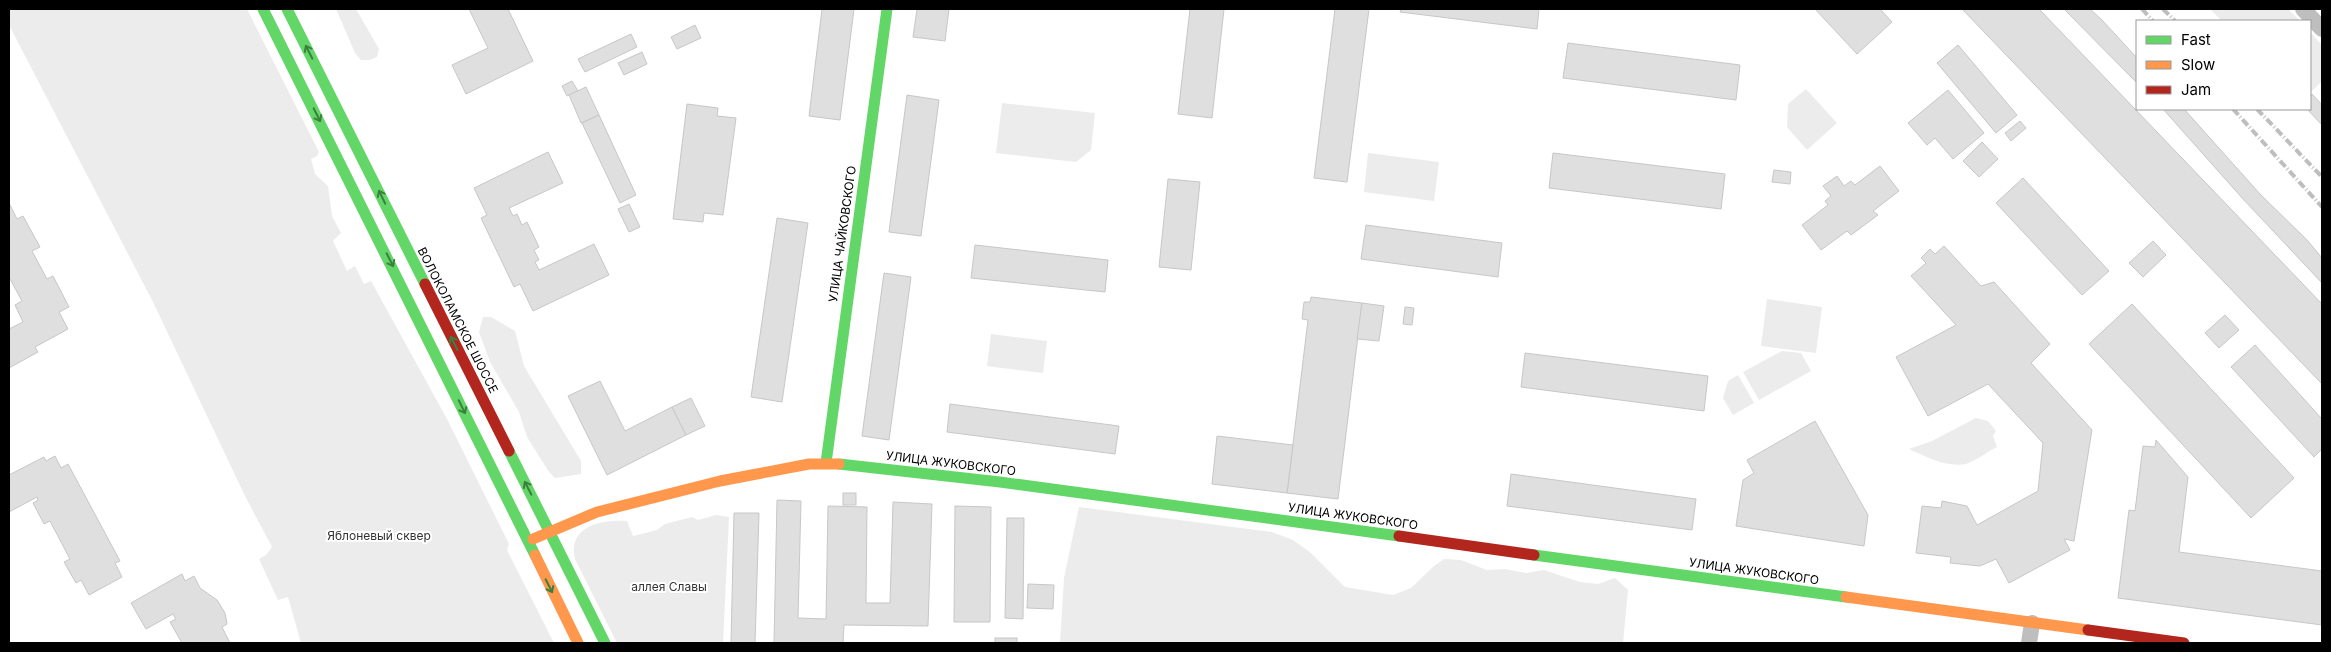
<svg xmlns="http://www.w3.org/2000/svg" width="2331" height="652" font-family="Inter,sans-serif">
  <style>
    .green { fill: #ececec }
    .building { fill: #dfdfdf; stroke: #c7c7c7 }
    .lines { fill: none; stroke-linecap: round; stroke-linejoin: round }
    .street { stroke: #bebebe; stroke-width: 16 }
    .fast { stroke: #63d668; stroke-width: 11 }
    .slow { stroke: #ff974d; stroke-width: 11 }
    .jam { stroke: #b3261e; stroke-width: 11 }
    .rail { stroke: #bebebe; stroke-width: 4; stroke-dasharray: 8 2.5 1 2.5; stroke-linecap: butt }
    .oneway { stroke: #3b803e }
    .labels { text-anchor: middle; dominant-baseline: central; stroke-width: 4; stroke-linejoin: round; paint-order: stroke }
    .street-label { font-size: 12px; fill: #000; stroke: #fff }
    .park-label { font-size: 12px; fill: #333; stroke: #fff }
  </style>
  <rect width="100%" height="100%" fill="#fff"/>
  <!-- green -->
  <g class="green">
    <polygon points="9,9 247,9 319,152 317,156 311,159 315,174 328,186 332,216 341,233 333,241 347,271 355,266 364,284 371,281 447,419 509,544 507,550 554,643 301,643 288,597 278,600 259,559 266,555 272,547 245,496 153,302 9,25"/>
    <polygon points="336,9 356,9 379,49 377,57 370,60 361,60 355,53"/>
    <polygon points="2210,9 2288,9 2300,21 2222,21"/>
    <polygon points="2310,32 2322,45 2322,81 2310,93"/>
    <polygon points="1806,89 1837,123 1807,150 1787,127 1788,104"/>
    <polygon points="1002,103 1095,113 1091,150 1076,162 996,153"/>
    <polygon points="1368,153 1439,162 1434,201 1364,192"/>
    <polygon points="1767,299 1822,307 1816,353 1761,346"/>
    <polygon points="483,317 491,317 515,331 524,366 581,461 581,474 555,478 549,472 527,437 519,412 490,362 479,332"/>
    <polygon points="991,334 1047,341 1043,373 987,366"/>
    <polygon points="1782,351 1801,353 1811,371 1759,400 1743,372"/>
    <polygon points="1738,375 1754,403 1733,415 1723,398 1728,381"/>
    <path d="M1976,418L1988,421L1996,431L1993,436L1997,447C1987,452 1976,461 1966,464C1947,468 1925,456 1909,449L1932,441Z"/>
    <polygon points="1079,507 1272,532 1293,540 1311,553 1345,587 1393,595 1411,588 1434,566 1444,559 1461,560 1487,570 1505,569 1526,573 1544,570 1580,582 1598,584 1615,578 1628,590 1623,643 1060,643 1064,578"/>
    <path d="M716,515L729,517L723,643H617L575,559C567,526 602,519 627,521L633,536L657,530L665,524L692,517L698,520Z"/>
  </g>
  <!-- building -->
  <g class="building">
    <polygon points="469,9 508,9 533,61 466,94 452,65 488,48"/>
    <polygon points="822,9 854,9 840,120 809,116"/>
    <polygon points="917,9 949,9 945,41 913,37"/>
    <polygon points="1190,9 1224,9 1212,118 1178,114"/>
    <polygon points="1335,9 1369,9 1347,182 1314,178"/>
    <polygon points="1401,9 1539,9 1537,29 1400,12"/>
    <polygon points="1815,9 1880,9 1892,22 1857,54"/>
    <polygon points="1962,9 2039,9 2322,304 2322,384"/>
    <polygon points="2064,9 2090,9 2102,20 2137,58 2137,83"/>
    <polygon points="695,25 701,38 677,49 671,37"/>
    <polygon points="631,34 637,47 585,72 578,59"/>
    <polygon points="1568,43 1740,65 1736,100 1563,78"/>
    <polygon points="1958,45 2017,115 1996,133 1937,63"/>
    <polygon points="642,52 647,64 624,75 618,63"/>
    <polygon points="572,81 578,91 567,96 562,86"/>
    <polygon points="586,87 599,115 581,123 569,95"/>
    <polygon points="1948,90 1984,133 1953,159 1935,138 1927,145 1908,123"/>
    <polygon points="2312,94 2322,105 2322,125 2307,109 2310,109 2310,97"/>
    <polygon points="907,95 939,100 921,236 889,232"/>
    <polygon points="687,104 718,108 717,116 736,118 723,215 704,213 703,222 673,219"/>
    <polygon points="2163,109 2184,109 2260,194 2308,241 2322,258 2322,283 2243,199"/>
    <polygon points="599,115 636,195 620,203 582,123"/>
    <polygon points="2020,121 2026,128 2011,141 2005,133"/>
    <polygon points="1982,142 1998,159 1979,177 1963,161"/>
    <polygon points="548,152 563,183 509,208 513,216 517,214 522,225 527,222 539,247 534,250 539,260 535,262 539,270 594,244 609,275 533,311 520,284 514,287 481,218 487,215 474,188"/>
    <polygon points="1553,153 1725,174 1721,209 1549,188"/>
    <polygon points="1880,166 1899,191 1873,211 1878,215 1851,235 1847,231 1821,250 1802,225 1828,205 1825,201 1831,196 1823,186 1837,176 1844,186 1851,181 1855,185"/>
    <polygon points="1774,170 1791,172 1790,184 1772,182"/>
    <polygon points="2023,178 2109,271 2082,295 1996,203"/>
    <polygon points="1168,179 1200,182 1191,270 1159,267"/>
    <polygon points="9,203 17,219 23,216 40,247 32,251 47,279 53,276 69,307 59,312 68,329 35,347 38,352 9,368 9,329 23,322 15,305 22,301 9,277"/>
    <polygon points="629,204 640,227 629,232 618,209"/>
    <polygon points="777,218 808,223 782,402 751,397"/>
    <polygon points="1366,225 1502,243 1498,277 1361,259"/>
    <polygon points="2153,241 2166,255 2143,277 2129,263"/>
    <polygon points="975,245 1108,260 1105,292 971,278"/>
    <polygon points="1944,246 1981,286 1994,282 2050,344 2031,363 2092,430 2074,541 2064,539 2070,550 2009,583 1996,559 1980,566 1950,563 1951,557 1916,553 1922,506 1941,508 1942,501 1967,506 1977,525 2038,491 2043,443 1988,384 1928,416 1896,357 1956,325 1911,276 1926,263 1921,258 1930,249 1935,254"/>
    <polygon points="884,273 911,277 889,440 862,436"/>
    <polygon points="1311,297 1362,303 1338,499 1287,493 1308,320 1302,319 1304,302 1310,302"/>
    <polygon points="1362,303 1384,306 1379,341 1357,339"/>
    <polygon points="2132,304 2294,478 2251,518 2089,344"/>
    <polygon points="1405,307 1414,308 1412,325 1403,324"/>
    <polygon points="2225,315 2239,330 2219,348 2205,333"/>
    <polygon points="2255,345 2322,419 2322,449 2314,457 2231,367"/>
    <polygon points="1525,353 1708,376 1704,411 1521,387"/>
    <polygon points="600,381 625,431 672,407 686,435 607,475 568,396"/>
    <polygon points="691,398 705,426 686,435 672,407"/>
    <polygon points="950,404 1119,426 1115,454 947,432"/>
    <polygon points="1815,421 1868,515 1864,546 1736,526 1743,480 1754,473 1747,460"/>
    <polygon points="1217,436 1293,445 1287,493 1212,484"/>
    <polygon points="2156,440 2188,477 2179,552 2322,571 2322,625 2118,598 2129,510 2135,511 2143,446 2155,447"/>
    <polygon points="55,456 61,468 68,464 120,561 115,563 122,577 89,595 81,580 76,583 64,562 70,559 50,521 44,524 33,503 38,500 37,497 9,512 9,475 44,457 46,461"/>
    <polygon points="1511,474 1696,499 1692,530 1507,506"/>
    <rect x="843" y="493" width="13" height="12"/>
    <polygon points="777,500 801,501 798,618 826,619 828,506 867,507 866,603 890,603 893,502 932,504 928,626 844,625 843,643 774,643"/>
    <polygon points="955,506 991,507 990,622 954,622"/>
    <polygon points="734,513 759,513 755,643 731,643"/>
    <polygon points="1007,518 1024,518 1023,619 1005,618"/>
    <polygon points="182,574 185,581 194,576 200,588 217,600 225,613 227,624 222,627 230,643 182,643 170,622 176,619 173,614 146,629 131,603"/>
    <polygon points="1028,584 1054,585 1053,609 1027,608"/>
    <rect x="995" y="638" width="22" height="5"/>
  </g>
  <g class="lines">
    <!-- street -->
    <g class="street">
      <polyline points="2303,9 2322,29"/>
      <polyline points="2029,643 2032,623"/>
    </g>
    <!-- fast -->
    <g class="fast">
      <polyline points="263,9 535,555"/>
      <polyline points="287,9 425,284"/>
      <polyline points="509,451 605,643"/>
      <polyline points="826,463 887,9"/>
      <polyline points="839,464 1000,482 1399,536"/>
      <polyline points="1534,555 1846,597"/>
    </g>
    <!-- slow -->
    <g class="slow">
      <polyline points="533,539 597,512 720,481 809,464 839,464"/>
      <polyline points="535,555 578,643"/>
      <polyline points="1846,597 2088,630"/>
    </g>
    <!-- jam -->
    <g class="jam">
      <polyline points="425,284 509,451"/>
      <polyline points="1399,536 1534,555"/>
      <polyline points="2088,630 2184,643"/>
    </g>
    <!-- rail -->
    <g class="rail">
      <polyline points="2142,9 2153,21"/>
      <polyline points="2163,9 2175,21"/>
      <polyline points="2233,109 2322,207"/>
      <polyline points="2257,109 2322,177"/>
    </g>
  </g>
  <!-- one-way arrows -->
  <defs><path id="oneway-shaft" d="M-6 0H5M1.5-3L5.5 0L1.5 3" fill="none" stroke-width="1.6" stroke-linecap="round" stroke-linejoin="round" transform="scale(1.25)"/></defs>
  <g class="oneway">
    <use href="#oneway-shaft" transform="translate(309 52) rotate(-117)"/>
    <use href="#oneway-shaft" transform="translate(317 115) rotate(63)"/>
    <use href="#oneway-shaft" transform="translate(382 197) rotate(-116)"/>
    <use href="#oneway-shaft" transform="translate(390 260) rotate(63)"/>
    <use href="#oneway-shaft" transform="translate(454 343) rotate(-117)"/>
    <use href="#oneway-shaft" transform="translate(462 407) rotate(64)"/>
    <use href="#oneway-shaft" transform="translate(528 488) rotate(-117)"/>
    <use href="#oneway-shaft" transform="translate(549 586) rotate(63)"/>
  </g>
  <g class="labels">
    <!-- street labels -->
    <g class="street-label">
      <text transform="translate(842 234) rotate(-82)">УЛИЦА ЧАЙКОВСКОГО</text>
      <text transform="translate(458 320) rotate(63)">ВОЛОКОЛАМСКОЕ ШОССЕ</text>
      <text transform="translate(951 463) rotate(7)">УЛИЦА ЖУКОВСКОГО</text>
      <text transform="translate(1353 516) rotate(8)">УЛИЦА ЖУКОВСКОГО</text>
      <text transform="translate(1754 571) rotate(8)">УЛИЦА ЖУКОВСКОГО</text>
    </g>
    <!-- park labels -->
    <g class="park-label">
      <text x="379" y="535">Яблоневый сквер</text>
      <text x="669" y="586">аллея Славы</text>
    </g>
  </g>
  <!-- border -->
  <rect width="2331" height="652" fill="none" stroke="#000000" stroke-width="20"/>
  <!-- legend -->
  <rect x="2136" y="20" width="175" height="90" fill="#ffffff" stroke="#999999"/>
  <rect x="2146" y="36" width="25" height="8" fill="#63d668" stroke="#999999"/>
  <text x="2181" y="45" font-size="15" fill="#000000">Fast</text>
  <rect x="2146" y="61" width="25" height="8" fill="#ff974d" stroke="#999999"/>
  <text x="2181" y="70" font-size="15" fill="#000000">Slow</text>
  <rect x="2146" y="86" width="25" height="8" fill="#b3261e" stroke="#999999"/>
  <text x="2181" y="95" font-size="15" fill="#000000">Jam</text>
</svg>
